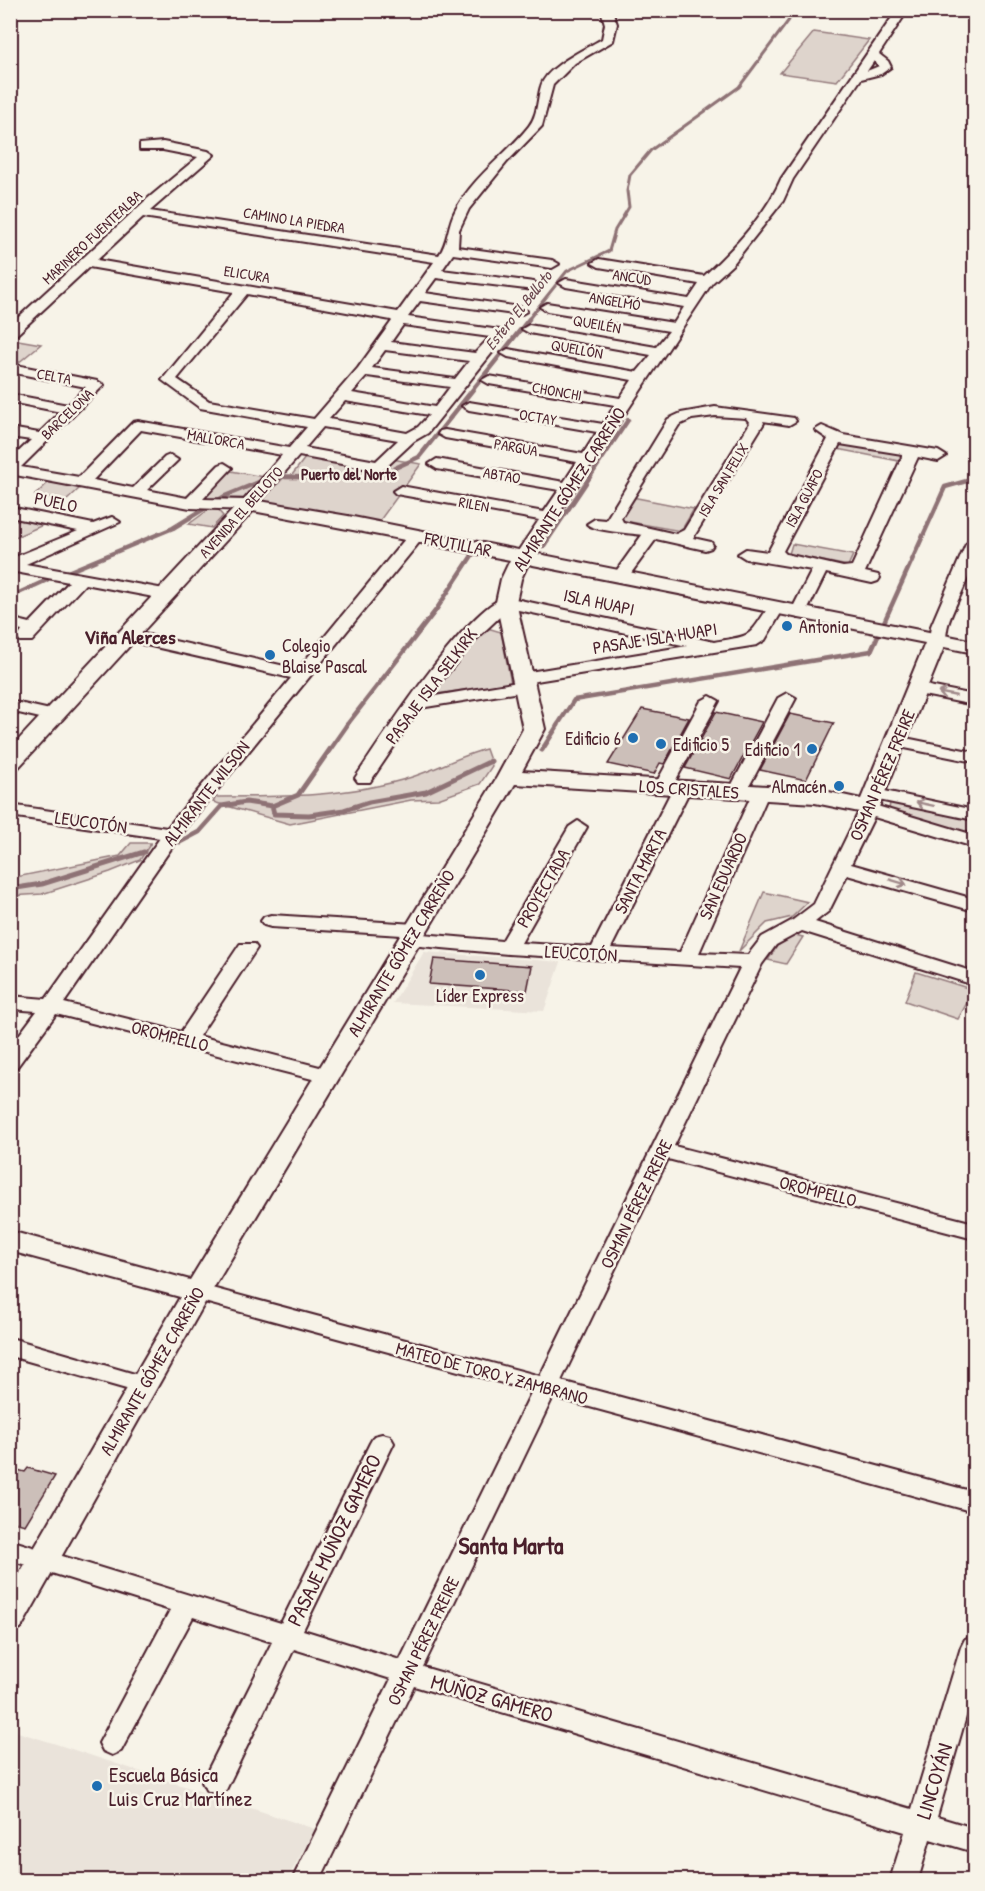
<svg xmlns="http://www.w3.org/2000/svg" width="985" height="1891" font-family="'Patrick Hand',sans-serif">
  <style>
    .built { fill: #eae3da }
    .green { fill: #ded4cc; stroke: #947a7c; stroke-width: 1.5 }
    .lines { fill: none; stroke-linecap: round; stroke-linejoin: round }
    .stream-far2 { stroke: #8e7275; stroke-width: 3 }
    .stream-far1 { stroke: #8e7275; stroke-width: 4.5 }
    .stream { stroke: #8e7275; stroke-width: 5 }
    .building { fill: #ccbfb9; stroke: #4a1f2b; stroke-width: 1.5 }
    .minor-casing { stroke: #4a1f2b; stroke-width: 4 }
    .tertiary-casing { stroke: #4a1f2b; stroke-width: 4 }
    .minor { fill: #f7f3e8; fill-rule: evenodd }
    .tertiary { fill: #f7f3e8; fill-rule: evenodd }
    .oneway { stroke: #a0898a }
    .poi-dot { fill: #1f6fb2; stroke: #f7f3e8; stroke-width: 2 }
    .labels { text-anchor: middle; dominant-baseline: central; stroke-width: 5; stroke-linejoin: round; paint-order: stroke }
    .far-street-label { font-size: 15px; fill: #4a1f2b; stroke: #f7f3e8 }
    .far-water-label { font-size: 16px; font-style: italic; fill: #6c4950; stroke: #f7f3e8 }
    .far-neighbourhood-label { font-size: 16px; font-weight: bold; fill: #4a1f2b; stroke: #f7f3e8 }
    .street-label { font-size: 18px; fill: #4a1f2b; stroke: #f7f3e8 }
    .poi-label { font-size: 18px; fill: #4a1f2b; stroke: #f7f3e8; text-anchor: start }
    .neighbourhood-label { font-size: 20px; font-weight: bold; fill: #4a1f2b; stroke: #f7f3e8 }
    .near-street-label { font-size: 21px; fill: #4a1f2b; stroke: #f7f3e8 }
    .near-poi-label { font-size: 21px; fill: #4a1f2b; stroke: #f7f3e8; text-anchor: start }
    .near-neighbourhood-label { font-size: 24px; font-weight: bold; fill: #4a1f2b; stroke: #f7f3e8 }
  </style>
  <rect width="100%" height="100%" fill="#f7f3e8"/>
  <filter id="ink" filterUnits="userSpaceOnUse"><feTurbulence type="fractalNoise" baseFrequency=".0167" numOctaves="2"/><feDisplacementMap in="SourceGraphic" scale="12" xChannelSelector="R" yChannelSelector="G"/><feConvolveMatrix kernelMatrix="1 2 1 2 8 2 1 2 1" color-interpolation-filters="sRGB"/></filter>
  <g filter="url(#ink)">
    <!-- built -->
    <g class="built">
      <polygon points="424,952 561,962 544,1011 393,1003"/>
      <polygon points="11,1730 53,1743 315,1829 287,1880 11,1880"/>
    </g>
    <!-- green -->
    <g class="green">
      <polygon points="814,32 869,40 837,81 780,73"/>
      <polygon points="18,340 41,344 17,364 11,363 10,346"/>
      <polygon points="841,442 904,453 904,462 837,449"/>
      <polygon points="311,457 382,470 392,459 421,464 378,523 262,501 286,475 292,475 305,458"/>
      <polygon points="231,471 264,477 244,498 201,499"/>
      <polygon points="49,482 80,488 66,501 35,495"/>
      <polygon points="632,497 694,509 681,531 619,520"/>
      <polygon points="211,508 217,509 223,516 212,528 189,524"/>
      <polygon points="11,518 43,525 11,539"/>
      <polygon points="792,544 853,555 848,566 789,554"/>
      <polygon points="484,627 501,632 511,683 429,695"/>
      <path d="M486,749L492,766L480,784L438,799L411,800L290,824L213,802L216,797C281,797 349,797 412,777C437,769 460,756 486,749Z"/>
      <polygon points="890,801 974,819 974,836 889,811"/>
      <polygon points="131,843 151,843 140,860 110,872 42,894 11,896 11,878 120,856"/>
      <polygon points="764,892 808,902 792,917 767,923 739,951"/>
      <polygon points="795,935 803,937 786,964 768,960 777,946"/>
      <polygon points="916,972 974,990 958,1019 905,1001"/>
    </g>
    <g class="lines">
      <!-- stream-far2 -->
      <polyline class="stream-far2" points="527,321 567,271 609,251 615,230 629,207 627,191 630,175 651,150 739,87 789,20 784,10"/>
      <!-- stream-far1 -->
      <g class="stream-far1">
        <polyline points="285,477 373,478 419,457 529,319"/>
        <polyline points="543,547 628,420"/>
        <polyline points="70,571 173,528 225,496 259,482"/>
        <polyline points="10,597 47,580"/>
        <polyline points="346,726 436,610 473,554"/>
        <polyline points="557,726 574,700 871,651 945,487 974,479"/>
      </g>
      <!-- stream -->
      <g class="stream">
        <polyline points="542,750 558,725"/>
        <polyline points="272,806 298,795 347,725"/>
        <polyline points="180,842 199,832 222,806 246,802 272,806 274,814 309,815 344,810 369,802 426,792 491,761"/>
        <polyline points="10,889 42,884 144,852"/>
      </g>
    </g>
    <!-- building -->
    <g class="building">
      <polygon points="642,709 689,718 664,764 660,763 654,774 608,764"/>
      <polygon points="716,712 762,722 731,779 685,768"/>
      <polygon points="790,714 834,723 806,780 760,770"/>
      <polygon points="434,959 532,966 527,991 429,984"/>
      <polygon points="10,1468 25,1472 28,1468 55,1476 25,1525 10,1521"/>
    </g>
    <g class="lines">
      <defs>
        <g id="minor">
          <path d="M601,10H612L617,24L613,41L575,63L553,85L542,126L507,162L469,209L459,230L458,247L552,260L559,264L552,268L453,254L442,270L534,282L541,286L534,290L436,278L425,293L520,307L527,311L520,315L420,301L408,317L500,330L507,334L428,433L414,441L384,469L379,471L299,456L253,508L248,510L190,508L10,474V460L31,440L10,437V428L39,433L61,412L10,402V394L68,405L86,387L10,372L11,364L97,381L104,385L21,467L79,477L133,422L138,421L289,448L307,427L200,408L162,380L234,292L89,267L15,336L10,337V325L146,200L198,157L163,150H140V144L163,142L208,151L214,155L150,211L439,255C449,241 447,225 456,209C474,176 507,154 529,126C538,115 537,99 541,86C546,67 585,49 602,39L605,24ZM143,217L434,262L398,312L97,260ZM247,294L391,320L392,321L358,368L314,419L209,401L177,379ZM403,325L490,337L475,353L391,342ZM385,350L469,361L455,379L372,368ZM367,376L450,387L435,407L352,393ZM345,401L429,415L418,427L407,433L329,419ZM323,427L398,440L376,461L305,448ZM141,430L282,455L244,500L203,499L232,468L224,463L219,465L187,498L147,490L178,460L170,455L165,457L133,488L93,480Z"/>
          <path d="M897,10H908L879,54L888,61L891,67L881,74L861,79L793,179L783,201L733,264L712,283L528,560L522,562L514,557L539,520L396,494L393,491L401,486L544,512L559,490L437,469L429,464L437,459L564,482L577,462L445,438L438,434L440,431L445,430L583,454L597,432L469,410L462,406L469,402L603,424L615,405L489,384L482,380L489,376L620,398L632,380L508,357L501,353L508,349L637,372L651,355L529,333L522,329L529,325L656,347L669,331L547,311L540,307L547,303L674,323L684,307L566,287L559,283L566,279L689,299L699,284L599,267L592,263L599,259L704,276C733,249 765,216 781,179ZM874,61L879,66L867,71Z"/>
          <path d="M715,407L794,418L796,421L789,425L763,421L764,423L693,538L711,542L713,545L711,548L705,550L656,539L626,580H614L612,577L642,535C630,533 594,531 587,524L595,519L606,520L668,419L681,413ZM715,416L746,418L750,423L684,530L676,534L623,522L621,518L679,425L692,419Z"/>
          <path d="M822,426L843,435L938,451L946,456L938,461L918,457L865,572L878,575L880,578L878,581L872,583L826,573L806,613L798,618L790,613L812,570L746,559L738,554L746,549L768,552L828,439L815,430ZM840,444L902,454V457L852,566L843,567L786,554L783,551Z"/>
          <polygon points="10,507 93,524 112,517 120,522 26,564 164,589 172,594 164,599 85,584 32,641 20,641 18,637 22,631 10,628 10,618 30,623 69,582 10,571 10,559 78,531 10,517"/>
          <polygon points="416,531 424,536 422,539 179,837 64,1003 181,1032 240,944 254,944 257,948 199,1036 335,1071 338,1076 335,1081 328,1083 56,1014 17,1067 10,1069 10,1047 37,1011 10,1009 10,996 46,999 160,838 10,816 10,805 167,828 291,678 120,639 118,635 120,631 126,630 298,669 410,533"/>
          <path d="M974,539C978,571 957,596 948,625C946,632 947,638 943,644H931L929,640L931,626L966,544Z"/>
          <path d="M506,597L714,642C755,635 747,638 770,605H782L784,608L765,640L757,645L530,682L534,686L525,691L420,708L370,782H358L355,778C380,741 467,607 506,597ZM509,608L687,646L523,673L514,678L518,682L429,697L471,644Z"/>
          <polygon points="919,684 974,695 974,705 913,693 910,689"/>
          <polygon points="787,693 796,698 746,792 737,797 731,796 728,792 778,698"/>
          <polygon points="710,696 719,701 672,787 669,791 657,791 654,787 701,701"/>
          <polygon points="10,701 59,712 62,716 53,721 10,711"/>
          <polygon points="896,736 974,752 974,762 890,745 887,741 890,737"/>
          <polygon points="682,783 691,788 611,948 680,952 754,789 766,789 769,793 699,953 748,955 762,937 793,920 814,904 863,803 875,803 877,806 974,835 974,847 874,817 851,864 974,899 974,911 847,875 829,911 815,922 974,972 974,985 802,931 776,945 762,964 674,1146 974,1223 974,1239 668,1159 561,1381 974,1492 974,1512 553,1397 423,1667 912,1809 961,1647 965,1639 974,1636 974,1689 937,1817 974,1828 974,1852 930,1839 918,1880 890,1880 905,1832 414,1686 320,1880 292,1880 391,1679 294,1649 226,1790 216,1794 206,1790 202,1782 272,1642 193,1617 121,1751 112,1755 103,1751 99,1743 170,1610 10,1560 10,1540 281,1623 370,1443 374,1436 382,1434 390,1436 394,1443 303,1630 400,1660 532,1391 197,1300 189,1298 186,1292 189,1286 197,1284 540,1376 740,968 508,954 409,945 402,943 399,939 402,935 271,927 264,925 261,921 264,917 271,915 415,924 422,926 425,930 422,934 502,941 569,827 578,821 587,827 521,943 592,947 673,788"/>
          <polygon points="875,789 974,810 974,820 869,798 866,794"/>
          <polygon points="14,1339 152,1379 156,1385 152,1391 144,1394 10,1356 10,1340"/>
        </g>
        <path id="tertiary" d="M248,499L348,516L974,641V653L944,647L877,812L869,814L815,803L515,784L207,1299L21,1628L10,1632V1590L180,1297L10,1251V1231L190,1280L497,777L523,729L496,602L501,579L510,560L253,511L18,768L10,769V749L241,501ZM528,564L925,643L861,799L815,789L522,771L545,729L516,602L521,579Z"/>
      </defs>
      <!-- minor casing -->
      <use href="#minor" class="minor-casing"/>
      <!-- tertiary casing -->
      <use href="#tertiary" class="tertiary-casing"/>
      <!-- minor -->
      <use href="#minor" class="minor"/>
      <!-- tertiary -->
      <use href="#tertiary" class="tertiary"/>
    </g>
    <!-- one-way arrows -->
    <defs><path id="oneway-shaft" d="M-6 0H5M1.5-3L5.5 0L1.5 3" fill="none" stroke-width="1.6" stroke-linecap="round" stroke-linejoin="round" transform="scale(1.5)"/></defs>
    <g class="oneway">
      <use href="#oneway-shaft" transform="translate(947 694) rotate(-169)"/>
      <use href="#oneway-shaft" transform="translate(925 804) rotate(-168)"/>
      <use href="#oneway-shaft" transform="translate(898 882) rotate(17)"/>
    </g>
  </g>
  <!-- markers -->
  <g class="poi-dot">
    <circle cx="787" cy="626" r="6"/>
    <circle cx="270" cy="655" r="6"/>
    <circle cx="633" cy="738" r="6"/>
    <circle cx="661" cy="744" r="6"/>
    <circle cx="812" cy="749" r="6"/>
    <circle cx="839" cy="786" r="6"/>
    <circle cx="480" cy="975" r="6"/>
    <circle cx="97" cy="1786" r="6"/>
  </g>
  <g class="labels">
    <!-- far-street labels -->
    <g class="far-street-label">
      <text transform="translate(294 220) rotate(9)">CAMINO LA PIEDRA</text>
      <text transform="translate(92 237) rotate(-43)">MARINERO FUENTEALBA</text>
      <text transform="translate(247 274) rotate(9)">ELICURA</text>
      <text transform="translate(632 277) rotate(9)">ANCUD</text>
      <text transform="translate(615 301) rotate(9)">ANGELMÓ</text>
      <text transform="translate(597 324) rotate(10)">QUEILÉN</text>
      <text transform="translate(577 349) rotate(10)">QUELLÓN</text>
      <text transform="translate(54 376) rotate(10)">CELTA</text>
      <text transform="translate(557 391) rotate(10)">CHONCHI</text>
      <text transform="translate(67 414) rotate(-44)">BARCELONA</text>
      <text transform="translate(538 417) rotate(10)">OCTAY</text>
      <text transform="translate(216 439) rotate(10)">MALLORCA</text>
      <text transform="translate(516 447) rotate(10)">PARGUA</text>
      <text transform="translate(502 475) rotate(10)">ABTAO</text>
      <text transform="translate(723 480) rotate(-59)">ISLA SAN FELIX</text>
      <text transform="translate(804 498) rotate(-62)">ISLA GUAFO</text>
      <text transform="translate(474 504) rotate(10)">RILEN</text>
      <text transform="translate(241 512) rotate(-48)">AVENIDA EL BELLOTO</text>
    </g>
    <!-- far-water labels -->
    <g class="far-water-label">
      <text transform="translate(518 310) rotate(-51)">Estero El Belloto</text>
    </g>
    <!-- far-neighbourhood labels -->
    <g class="far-neighbourhood-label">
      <text x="349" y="474">Puerto del Norte</text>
    </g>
    <!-- street labels -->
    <g class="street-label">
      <text transform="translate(569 489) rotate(-57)">ALMIRANTE GÓMEZ CARREÑO</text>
      <text transform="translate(56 502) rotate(12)">PUELO</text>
      <text transform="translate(458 544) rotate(11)">FRUTILLAR</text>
      <text transform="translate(599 602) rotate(12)">ISLA HUAPI</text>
      <text transform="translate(655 638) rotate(-9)">PASAJE ISLA HUAPI</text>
      <text transform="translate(431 686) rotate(-53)">PASAJE ISLA SELKIRK</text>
      <text transform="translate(882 775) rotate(-67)">OSMAN PÉREZ FREIRE</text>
      <text transform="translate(689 789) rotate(4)">LOS CRISTALES</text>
      <text transform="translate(206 793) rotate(-52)">ALMIRANTE WILSON</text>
      <text transform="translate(91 822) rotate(8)">LEUCOTÓN</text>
      <text transform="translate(640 871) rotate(-63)">SANTA MARTA</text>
      <text transform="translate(723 876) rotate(-66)">SAN EDUARDO</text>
      <text transform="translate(543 888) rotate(-60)">PROYECTADA</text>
      <text transform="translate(401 953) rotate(-59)">ALMIRANTE GÓMEZ CARREÑO</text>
      <text transform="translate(581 953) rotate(3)">LEUCOTÓN</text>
      <text transform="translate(170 1036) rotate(14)">OROMPELLO</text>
      <text transform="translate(818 1191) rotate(14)">OROMPELLO</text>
      <text transform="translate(636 1204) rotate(-64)">OSMAN PÉREZ FREIRE</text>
      <text transform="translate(152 1371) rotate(-60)">ALMIRANTE GÓMEZ CARREÑO</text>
      <text transform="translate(492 1373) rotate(15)">MATEO DE TORO Y ZAMBRANO</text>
      <text transform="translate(423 1641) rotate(-64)">OSMAN PÉREZ FREIRE</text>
    </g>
    <!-- poi labels -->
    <g class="poi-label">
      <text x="799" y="626">Antonia</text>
      <text x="282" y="645">Colegio<tspan x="282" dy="21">Blaise Pascal</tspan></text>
      <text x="621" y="738" text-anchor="end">Edificio 6</text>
      <text x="673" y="744">Edificio 5</text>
      <text x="800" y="749" text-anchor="end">Edificio 1</text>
      <text x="827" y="786" text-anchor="end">Almacén</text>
      <text x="480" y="995" text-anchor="middle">Líder Express</text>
    </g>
    <!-- neighbourhood labels -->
    <g class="neighbourhood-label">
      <text x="130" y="636">Viña Alerces</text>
    </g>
    <!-- near-street labels -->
    <g class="near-street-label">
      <text transform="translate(334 1540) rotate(-64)">PASAJE MUÑOZ GAMERO</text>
      <text transform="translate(492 1698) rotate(16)">MUÑOZ GAMERO</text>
      <text transform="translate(934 1781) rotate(-73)">LINCOYÁN</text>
    </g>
    <!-- near-poi labels -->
    <g class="near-poi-label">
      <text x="109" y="1774">Escuela Básica<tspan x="109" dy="24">Luis Cruz Martínez</tspan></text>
    </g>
    <!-- near-neighbourhood labels -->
    <g class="near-neighbourhood-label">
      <text x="511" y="1545">Santa Marta</text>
    </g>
  </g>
  <!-- margin -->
  <rect width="985" height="1891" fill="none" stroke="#f7f3e8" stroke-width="36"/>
  <rect x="18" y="18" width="949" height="1855" fill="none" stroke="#4a1f2b" stroke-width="2" filter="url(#ink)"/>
</svg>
